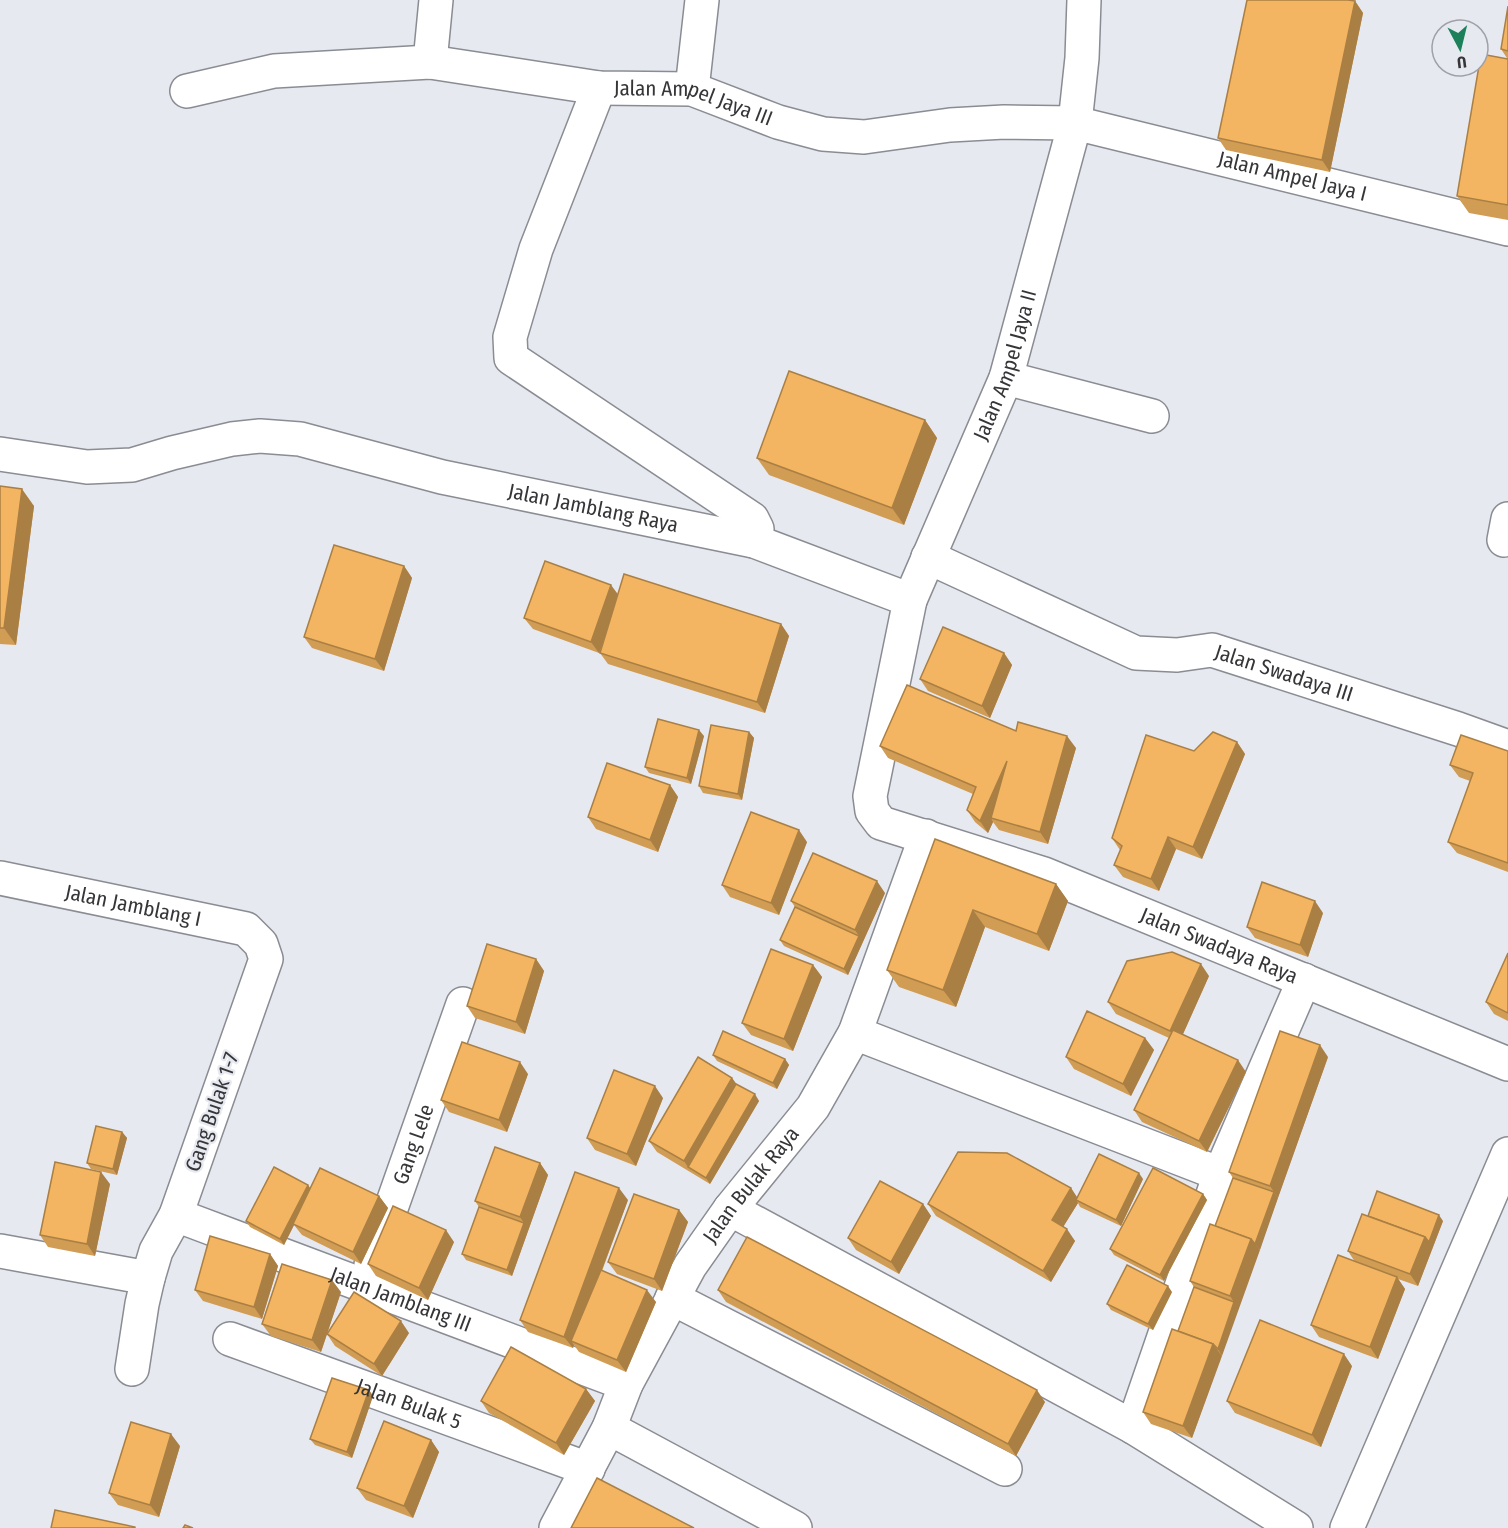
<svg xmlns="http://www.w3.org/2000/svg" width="1508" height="1528" font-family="'Fira Sans Condensed',sans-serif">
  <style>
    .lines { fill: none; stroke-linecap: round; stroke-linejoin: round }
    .minor-casing { stroke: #8a8c93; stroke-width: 36 }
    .minor { stroke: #fff; stroke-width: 33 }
    .wall { fill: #d19c53 }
    .shaded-wall { fill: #aa7f44 }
    .building { fill: #f3b561; stroke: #aa7f44; stroke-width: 1.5 }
    .labels { text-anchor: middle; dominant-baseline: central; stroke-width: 4.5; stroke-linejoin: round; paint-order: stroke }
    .street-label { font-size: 21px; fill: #363639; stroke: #e7e9f1 }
  </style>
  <rect width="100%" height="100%" fill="#e7e9f1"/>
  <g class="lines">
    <defs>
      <g id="minor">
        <polyline points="430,62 436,0"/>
        <polyline points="599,88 536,249 510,337 511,358 752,519 757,529 754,541"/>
        <polyline points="692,89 702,0"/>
        <path id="s1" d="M187,91L274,71L430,62L599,88L692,89L778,122L823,134L864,137L950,125L1004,122L1075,123L1508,229"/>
        <polyline points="1006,378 1152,416"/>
        <path id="s2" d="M0,454L87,467L132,465L172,453L232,439L260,436L300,439L442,477L754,541L910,600L870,796L872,811L881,823L1044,874L1508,1064"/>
        <polyline points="1504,540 1508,519"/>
        <path id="s3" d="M928,557L1136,653L1177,655L1212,650L1458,729L1508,747"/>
        <path id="s4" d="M910,600L1006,378L1075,123L1082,58L1084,0"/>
        <path id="s5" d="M0,878L246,929L261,944L266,959L176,1215L156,1251L148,1278L142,1304L132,1369"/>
        <polyline points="855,1033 1220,1174"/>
        <polyline points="730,1209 1133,1427 1296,1528"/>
        <path id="s6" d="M176,1215L626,1384"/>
        <polyline points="0,1251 148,1278"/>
        <path id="s7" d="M371,1265L463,1004"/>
        <polyline points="672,1298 1005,1469"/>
        <path id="s8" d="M230,1339L588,1469"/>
        <polyline points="1133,1427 1220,1174 1304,980"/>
        <polyline points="609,1428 795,1528"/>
        <path id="s9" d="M556,1528L609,1428L626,1384L690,1266L730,1209L813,1107L855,1033L926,836"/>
        <polyline points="1347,1528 1508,1154"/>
      </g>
    </defs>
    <!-- minor casing -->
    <use href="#minor" class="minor-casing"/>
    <!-- minor -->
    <use href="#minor" class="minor"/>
  </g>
  <!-- wall -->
  <g class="wall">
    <polygon points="1355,1 1363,13 1330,172 1226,150 1218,138"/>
    <polygon points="1508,6 1508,220 1469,213 1457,196 1507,58 1501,49"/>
    <polygon points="925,420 937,438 904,525 769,475 757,458"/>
    <polygon points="0,486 34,506 16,645 0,644"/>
    <polygon points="404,566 412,578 384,671 312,648 304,637"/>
    <polygon points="618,594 781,624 789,636 765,713 608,664 600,653 599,653 533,629 524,618"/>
    <polygon points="1004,653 1012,665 990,718 928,691 920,679"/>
    <polygon points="1016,731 1076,748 1048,844 999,830 993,822 988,833 975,822 967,810 973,794 888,758 880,746"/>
    <polygon points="749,732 754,738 742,800 703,793 699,786"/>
    <polygon points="704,736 691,784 649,773 645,767"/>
    <polygon points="1237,742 1245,754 1202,859 1176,849 1159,891 1123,877 1114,865 1120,850 1112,838 1194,751"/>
    <polygon points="1508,751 1508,872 1457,853 1448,842 1470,781 1459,777 1450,765"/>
    <polygon points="670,785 678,797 658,852 596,829 588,817"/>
    <polygon points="935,839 1056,884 1068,901 1049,951 985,927 956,1007 899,987 887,970"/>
    <polygon points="807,842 779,915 730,897 722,885"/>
    <polygon points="885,893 848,975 784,946 780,940 795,907 791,901"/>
    <polygon points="1323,913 1308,957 1255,938 1247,927"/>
    <polygon points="1508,953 1508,1028 1508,1021 1494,1014 1486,1002"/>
    <polygon points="536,959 544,971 525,1034 475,1018 467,1006"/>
    <polygon points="813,965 822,977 793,1051 751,1035 742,1023"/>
    <polygon points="1209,976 1183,1034 1246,1072 1207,1152 1142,1122 1134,1110 1169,1038 1116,1014 1108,1002"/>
    <polygon points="1145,1038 1154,1050 1131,1096 1074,1069 1066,1057"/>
    <polygon points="713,1055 785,1059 789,1065 777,1089 717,1061"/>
    <polygon points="1328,1057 1192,1438 1151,1424 1143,1412 1178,1331 1194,1287 1190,1281 1216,1226 1233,1178 1229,1172"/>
    <polygon points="528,1074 507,1132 449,1112 441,1100"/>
    <polygon points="732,1078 736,1084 759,1101 710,1184 657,1152 649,1141"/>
    <polygon points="663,1098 636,1166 595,1150 587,1138"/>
    <polygon points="122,1132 127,1138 117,1175 91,1169 87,1163"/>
    <polygon points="540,1163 548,1175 512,1276 466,1260 462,1254 479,1207 475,1201"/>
    <polygon points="1143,1179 1121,1226 1080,1207 1078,1203 1063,1227 1075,1241 1051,1282 936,1216 928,1204 1071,1188 1077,1198"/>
    <polygon points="110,1184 95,1256 48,1247 40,1235"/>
    <polygon points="308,1185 310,1188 379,1196 388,1208 361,1264 302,1235 294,1225 284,1245 250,1227 246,1221"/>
    <polygon points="1203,1194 1207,1200 1164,1281 1114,1255 1110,1249"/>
    <polygon points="628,1200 602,1271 656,1302 626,1372 579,1352 574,1345 573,1348 528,1332 520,1320"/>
    <polygon points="923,1204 931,1216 899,1274 856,1250 848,1238"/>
    <polygon points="679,1210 688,1222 662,1291 617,1274 608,1262"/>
    <polygon points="1443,1221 1418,1286 1398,1279 1405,1289 1378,1359 1319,1337 1311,1325 1355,1262 1348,1251"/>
    <polygon points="454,1242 428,1300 376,1276 368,1264"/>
    <polygon points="270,1254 278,1266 262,1319 203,1301 195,1290"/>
    <polygon points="718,1290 1045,1402 1016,1456 726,1302"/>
    <polygon points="341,1292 321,1352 271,1336 262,1324"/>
    <polygon points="1172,1292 1153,1330 1111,1310 1107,1304"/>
    <polygon points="409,1333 382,1376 335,1346 327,1334"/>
    <polygon points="1352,1366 1321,1447 1235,1413 1227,1401"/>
    <polygon points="586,1389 595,1401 564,1455 489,1413 481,1401"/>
    <polygon points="369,1390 373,1396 352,1458 315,1445 310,1439"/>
    <polygon points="431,1440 439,1452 413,1518 366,1500 357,1488"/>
    <polygon points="180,1446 159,1517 118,1505 109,1493"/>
  </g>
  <!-- shaded-wall -->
  <g class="shaded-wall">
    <polygon points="1355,1 1363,13 1330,172 1322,160"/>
    <polygon points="925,420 937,438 904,525 892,508"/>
    <polygon points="22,489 34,506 16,645 4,628"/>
    <polygon points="404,566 412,578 384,671 375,659"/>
    <polygon points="611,585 620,597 599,653 591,642"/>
    <polygon points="781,624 789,636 765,713 757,702"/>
    <polygon points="1004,653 1012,665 990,718 982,706"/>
    <polygon points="699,730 704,736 691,784 687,778"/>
    <polygon points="749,732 754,738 742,800 738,794"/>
    <polygon points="1067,736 1076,748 1048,844 1040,832"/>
    <polygon points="1237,742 1245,754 1202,859 1193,847"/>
    <polygon points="1007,761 991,818 993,822 988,833 980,821"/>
    <polygon points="670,785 678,797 658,852 650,840"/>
    <polygon points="799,830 807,842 779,915 771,903"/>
    <polygon points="1168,837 1176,849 1159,891 1151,879"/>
    <polygon points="877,881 885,893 848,975 844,969 859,936 855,930"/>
    <polygon points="1056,884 1068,901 1049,951 1037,934"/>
    <polygon points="1315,901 1323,913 1308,957 1300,945"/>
    <polygon points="973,910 985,927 956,1007 943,990"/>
    <polygon points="536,959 544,971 525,1034 516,1022"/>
    <polygon points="1201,964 1209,976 1179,1043 1170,1031"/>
    <polygon points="813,965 822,977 793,1051 784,1039"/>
    <polygon points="1145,1038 1154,1050 1131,1096 1123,1084"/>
    <polygon points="1320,1045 1328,1057 1278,1198 1270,1186"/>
    <polygon points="785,1059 789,1065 777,1089 773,1083"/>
    <polygon points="1238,1060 1246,1072 1207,1152 1199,1141"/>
    <polygon points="520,1062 528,1074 507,1132 499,1120"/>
    <polygon points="732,1078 741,1090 688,1167 684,1161"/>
    <polygon points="655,1086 663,1098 636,1166 627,1154"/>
    <polygon points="755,1094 759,1101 710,1184 706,1178"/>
    <polygon points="122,1132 127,1138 117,1175 113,1169"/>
    <polygon points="540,1163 548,1175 512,1276 507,1270 524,1223 520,1217"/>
    <polygon points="101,1172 110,1184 95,1256 87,1244"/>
    <polygon points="1139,1173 1143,1179 1121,1226 1116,1220"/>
    <polygon points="308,1185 312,1191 293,1224 294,1225 284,1245 280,1239"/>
    <polygon points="619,1188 628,1200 575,1342 571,1341 574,1345 573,1348 564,1337"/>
    <polygon points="1071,1188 1079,1200 1076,1200 1078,1203 1060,1232 1052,1220"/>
    <polygon points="1274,1192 1278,1198 1260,1250 1255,1244"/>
    <polygon points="1203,1194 1207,1200 1164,1281 1160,1275"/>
    <polygon points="379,1196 388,1208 361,1264 353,1252"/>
    <polygon points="923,1204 931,1216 899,1274 891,1262"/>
    <polygon points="679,1210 688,1222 662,1291 654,1279"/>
    <polygon points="1439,1215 1443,1221 1418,1286 1410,1274 1425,1237"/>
    <polygon points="1067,1229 1075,1241 1051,1282 1043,1271"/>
    <polygon points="446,1230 454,1242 428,1300 419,1288"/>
    <polygon points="1251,1239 1260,1250 1222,1356 1218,1349 1234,1302 1230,1296"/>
    <polygon points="270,1254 278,1266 262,1319 254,1307"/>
    <polygon points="1397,1277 1405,1289 1378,1359 1370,1347"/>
    <polygon points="332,1280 341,1292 321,1352 312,1340"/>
    <polygon points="1168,1286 1172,1292 1153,1330 1148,1324"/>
    <polygon points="647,1290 656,1302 626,1372 617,1360"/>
    <polygon points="401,1321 409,1333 382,1376 374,1364"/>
    <polygon points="1213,1344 1222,1356 1192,1438 1183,1426"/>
    <polygon points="1344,1354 1352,1366 1321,1447 1312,1435"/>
    <polygon points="586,1389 595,1401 564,1455 556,1443"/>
    <polygon points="369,1390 373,1396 352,1458 347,1452"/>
    <polygon points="1037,1390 1045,1402 1016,1456 1008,1444"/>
    <polygon points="171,1434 180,1446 159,1517 150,1505"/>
    <polygon points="431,1440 439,1452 413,1518 404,1506"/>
  </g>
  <!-- building -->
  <g class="building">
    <polygon points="1247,0 1348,0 1355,1 1322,160 1218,138"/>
    <polygon points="1508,6 1508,51 1501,49"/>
    <polygon points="1481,54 1508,59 1508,205 1457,196"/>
    <polygon points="789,371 925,420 892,508 757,458"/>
    <polygon points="0,486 22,489 4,628 0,628"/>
    <polygon points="334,545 404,566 375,659 304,637"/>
    <polygon points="545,561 611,585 591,642 524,618"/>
    <polygon points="624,574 781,624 757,702 600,653"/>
    <polygon points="943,627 1004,653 982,706 920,679"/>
    <polygon points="907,685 1016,731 1018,722 1067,736 1040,832 991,818 1007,761 980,821 967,810 976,787 880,746"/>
    <polygon points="658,719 699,730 687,778 645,767"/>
    <polygon points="711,725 749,732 738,794 699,786"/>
    <polygon points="1213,732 1237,742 1193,847 1168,837 1151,879 1114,865 1122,846 1112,838 1146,735 1194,751"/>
    <polygon points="1461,735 1508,751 1508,863 1448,842 1473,773 1450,765"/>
    <polygon points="607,763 670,785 650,840 588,817"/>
    <polygon points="751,812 799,830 771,903 722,885"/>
    <polygon points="935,839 1056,884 1037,934 973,910 943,990 887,970"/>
    <polygon points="813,853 877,881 855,930 791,901"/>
    <polygon points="1262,882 1315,901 1300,945 1247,927"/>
    <polygon points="795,907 859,936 844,969 780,940"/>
    <polygon points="487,944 536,959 516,1022 467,1006"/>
    <polygon points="771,949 813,965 784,1039 742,1023"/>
    <polygon points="1172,952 1201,964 1170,1031 1108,1002 1127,961"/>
    <polygon points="1508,953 1508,1013 1486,1002"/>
    <polygon points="1087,1011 1145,1038 1123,1084 1066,1057"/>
    <polygon points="1173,1030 1238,1060 1199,1141 1134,1110"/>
    <polygon points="723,1031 785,1059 773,1083 713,1055"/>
    <polygon points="1280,1031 1320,1045 1270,1186 1229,1172"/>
    <polygon points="462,1042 520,1062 499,1120 441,1100"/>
    <polygon points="698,1057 732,1078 684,1161 649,1141"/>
    <polygon points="614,1070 655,1086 627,1154 587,1138"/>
    <polygon points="736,1084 755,1094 706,1178 688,1167"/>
    <polygon points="96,1126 122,1132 113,1169 87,1163"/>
    <polygon points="495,1147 540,1163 520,1217 475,1201"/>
    <polygon points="958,1152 1007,1153 1071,1188 1052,1220 1067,1229 1043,1271 928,1204"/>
    <polygon points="1099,1154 1139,1173 1116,1220 1076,1200"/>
    <polygon points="55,1162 101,1172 87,1244 40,1235"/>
    <polygon points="274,1167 308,1185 280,1239 246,1221"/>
    <polygon points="320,1168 379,1196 353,1252 293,1224"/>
    <polygon points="1153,1168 1203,1194 1160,1275 1110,1249"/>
    <polygon points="575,1172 619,1188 564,1337 520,1320"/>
    <polygon points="1233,1178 1274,1192 1255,1244 1251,1239 1215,1226"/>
    <polygon points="880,1181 923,1204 891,1262 848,1238"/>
    <polygon points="1377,1191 1439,1215 1429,1242 1425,1237 1368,1216"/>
    <polygon points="634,1194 679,1210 654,1279 608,1262"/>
    <polygon points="393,1206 446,1230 419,1288 368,1264"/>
    <polygon points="479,1207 524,1223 507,1270 462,1254"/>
    <polygon points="1362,1214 1425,1237 1410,1274 1348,1251"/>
    <polygon points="1210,1224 1251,1239 1230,1296 1190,1281"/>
    <polygon points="210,1236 270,1254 254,1307 195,1290"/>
    <polygon points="747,1237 1037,1390 1008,1444 718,1290"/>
    <polygon points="1338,1255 1397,1277 1370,1347 1311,1325"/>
    <polygon points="282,1264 332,1280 312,1340 262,1324"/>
    <polygon points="1127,1265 1168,1286 1148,1324 1107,1304"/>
    <polygon points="601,1270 647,1290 617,1360 571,1341"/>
    <polygon points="1194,1287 1234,1302 1218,1349 1213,1344 1178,1331"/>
    <polygon points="354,1292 401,1321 374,1364 327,1334"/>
    <polygon points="1260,1320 1344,1354 1312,1435 1227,1401"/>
    <polygon points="1172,1329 1213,1344 1183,1426 1143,1412"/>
    <polygon points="511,1347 586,1389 556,1443 481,1401"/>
    <polygon points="332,1378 369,1390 347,1452 310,1439"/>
    <polygon points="384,1421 431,1440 404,1506 357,1488"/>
    <polygon points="131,1422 171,1434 150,1505 109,1493"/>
    <polygon points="597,1478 694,1528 571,1528"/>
    <polygon points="55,1510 135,1527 135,1528 51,1528"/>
    <polygon points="185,1525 193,1528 183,1528"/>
  </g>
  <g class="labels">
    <!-- street labels -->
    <g class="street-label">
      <text stroke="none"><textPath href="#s1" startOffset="513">Jalan Ampel Jaya III</textPath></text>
      <text stroke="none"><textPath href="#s1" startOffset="1125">Jalan Ampel Jaya I</textPath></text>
      <text stroke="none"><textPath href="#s4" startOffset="254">Jalan Ampel Jaya II</textPath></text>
      <text stroke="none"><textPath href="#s2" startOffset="606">Jalan Jamblang Raya</textPath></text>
      <text stroke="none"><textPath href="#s3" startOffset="381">Jalan Swadaya III</textPath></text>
      <text stroke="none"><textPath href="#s5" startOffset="136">Jalan Jamblang I</textPath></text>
      <text stroke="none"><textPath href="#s2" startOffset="1527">Jalan Swadaya Raya</textPath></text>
      <text transform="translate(212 1112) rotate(-71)">Gang Bulak 1-7</text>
      <text stroke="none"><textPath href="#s7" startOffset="128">Gang Lele</textPath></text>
      <text stroke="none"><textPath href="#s9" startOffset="396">Jalan Bulak Raya</textPath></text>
      <text stroke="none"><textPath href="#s6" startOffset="240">Jalan Jamblang III</textPath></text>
      <text stroke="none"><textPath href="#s8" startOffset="190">Jalan Bulak 5</textPath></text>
    </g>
  </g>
  <!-- north arrow -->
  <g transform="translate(1460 48) rotate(173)"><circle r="28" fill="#e7e9f1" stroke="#a0a1a7" stroke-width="1.5"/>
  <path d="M0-4.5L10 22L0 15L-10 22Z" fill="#1c805a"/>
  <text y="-9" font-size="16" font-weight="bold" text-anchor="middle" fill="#363639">U</text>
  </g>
</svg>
